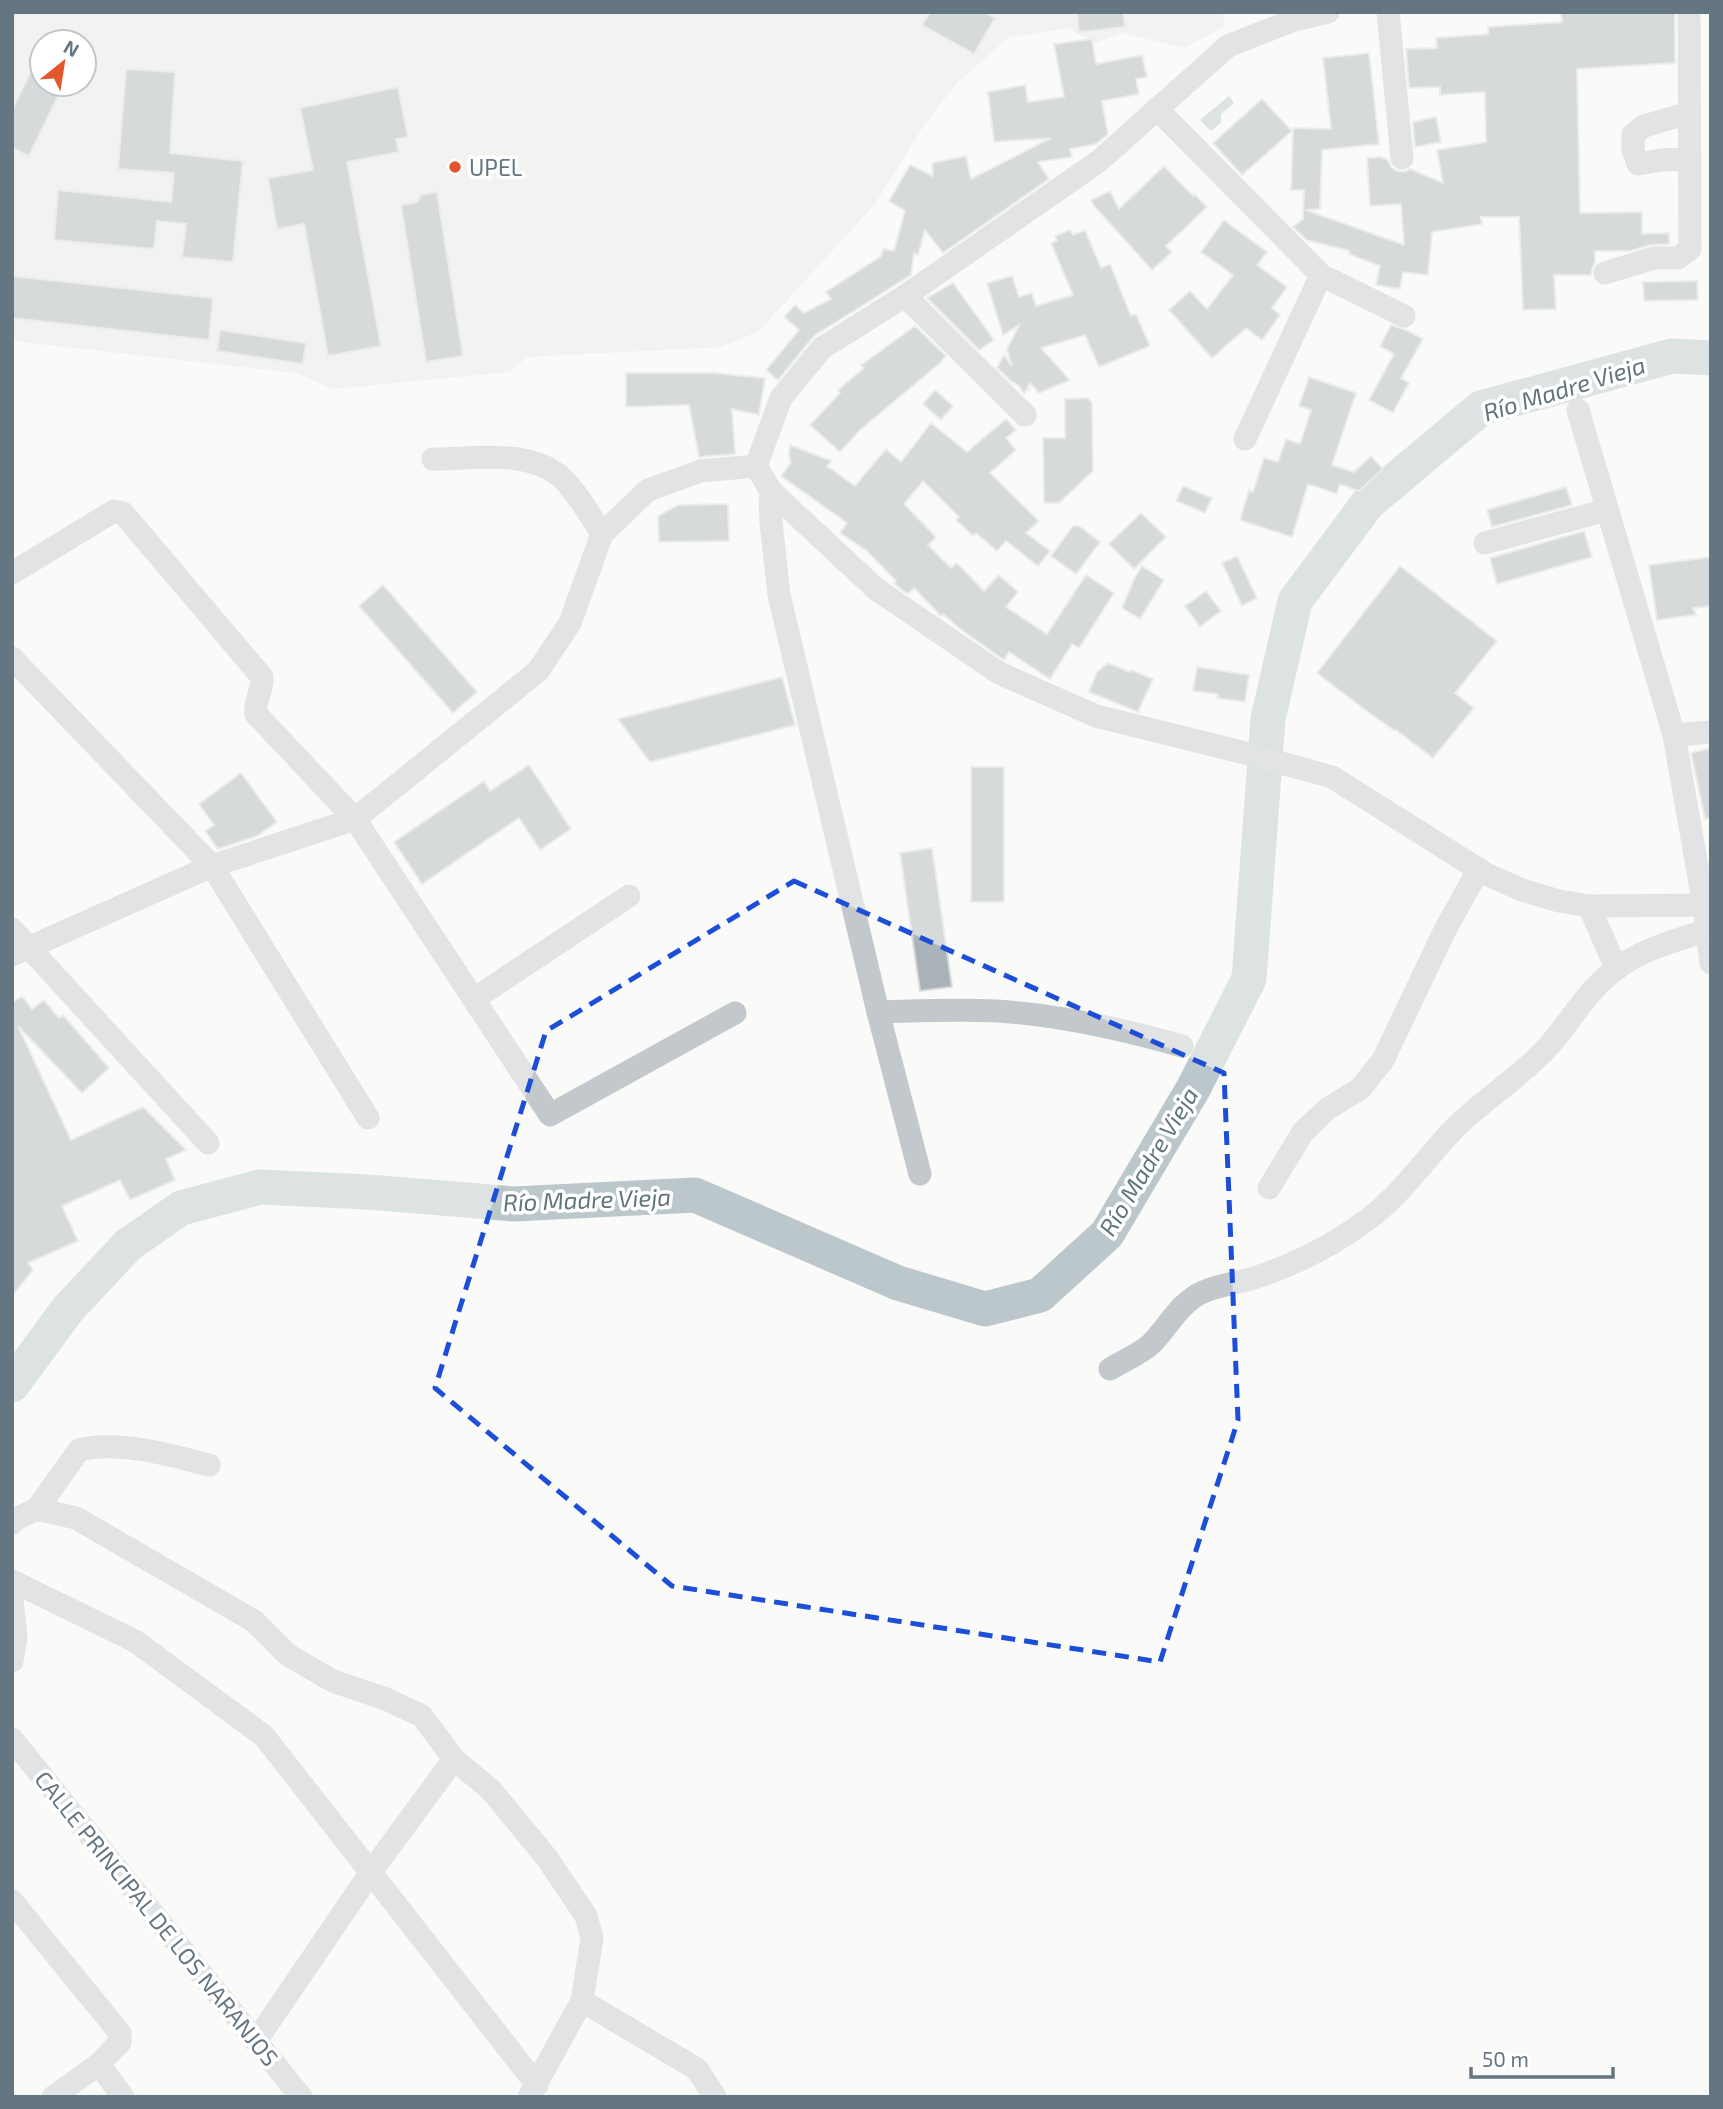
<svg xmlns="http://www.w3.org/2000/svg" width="1723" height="2109" font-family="'Exo 2',sans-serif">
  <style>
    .built { fill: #e8e9e9; fill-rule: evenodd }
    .water { fill: #bbc7cb }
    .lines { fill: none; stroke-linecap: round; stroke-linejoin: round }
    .river { stroke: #bbc7cb; stroke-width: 35 }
    .building { fill: #aab3b9; stroke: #dcdcda; stroke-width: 2 }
    .minor { stroke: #c3c8cc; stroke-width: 23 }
    .marked { fill: none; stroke: #1d4ed8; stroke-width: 5; stroke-dasharray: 14 9; stroke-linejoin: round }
    .poi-dot { fill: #e4572e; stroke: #fff; stroke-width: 2.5 }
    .labels { text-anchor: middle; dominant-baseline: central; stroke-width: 7; stroke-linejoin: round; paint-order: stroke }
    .poi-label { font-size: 23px; fill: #657683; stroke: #fff; text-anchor: start }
    .street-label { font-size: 23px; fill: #657683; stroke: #fff }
    .water-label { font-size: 24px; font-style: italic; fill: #60757c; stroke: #fff }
  </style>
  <rect width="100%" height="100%" fill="#fafaf8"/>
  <!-- built -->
  <path class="built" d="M12,12H1223L1224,27L1184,48L1122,33L1095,43L1067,28L1009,37L955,85L921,130L875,204L759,331L721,347L527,357L509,372L332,389L297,373L12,341ZM42,42H84V84H42Z"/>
  <!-- water -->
  <polygon class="water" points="1229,96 1234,103 1221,114 1221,123 1211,131 1200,120"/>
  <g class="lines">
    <!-- river -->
    <polyline class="river" points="12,1385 68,1309 128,1245 181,1208 260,1187 368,1192 514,1204 695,1195 898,1283 985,1309 1040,1295 1107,1234 1193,1089 1249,979 1268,719 1295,601 1368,503 1481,408 1672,356 1711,358"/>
  </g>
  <!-- building -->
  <g class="building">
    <polygon points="930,12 985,12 995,18 974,54 922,25"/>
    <polygon points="1077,12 1123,12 1125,27 1079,32"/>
    <polygon points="1561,12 1675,12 1675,63 1577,69 1580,213 1642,212 1642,234 1669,233 1669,244 1650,245 1630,251 1595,251 1595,263 1592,269 1591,275 1554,275 1556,309 1523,310 1519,217 1481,217 1482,224 1432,232 1428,275 1403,272 1400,289 1376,285 1380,266 1349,254 1350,251 1307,240 1293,227 1303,219 1304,190 1291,190 1293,128 1331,129 1323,58 1369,53 1379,144 1322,150 1320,209 1306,210 1404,245 1401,204 1370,206 1367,158 1380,157 1388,160 1391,167 1397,171 1404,172 1410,169 1443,183 1437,150 1486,142 1485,92 1440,95 1440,87 1409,88 1406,49 1437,48 1436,38 1488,34 1488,27 1562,22"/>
    <polygon points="1092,39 1096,64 1142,55 1147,77 1136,79 1139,94 1102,101 1108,134 1096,144 1070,149 1072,157 1038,162 1049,179 943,253 925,230 918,255 914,253 911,275 814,336 778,380 766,370 799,330 784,317 795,305 804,313 831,299 826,292 881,256 883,249 894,251 905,211 889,201 910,165 933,176 932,163 966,156 971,179 1051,138 994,142 988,92 1025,85 1028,102 1064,97 1054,44"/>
    <polygon points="126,69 175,72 170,153 243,161 233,262 182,257 186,224 157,221 154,249 54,240 58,190 171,202 174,173 118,169"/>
    <polygon points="30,73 42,79 42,84 53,84 62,88 29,156 12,148 12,110"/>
    <polygon points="398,87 408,137 396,139 399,152 347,162 381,346 328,356 304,224 277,229 268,178 313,170 300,108"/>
    <polygon points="1262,99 1292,131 1242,175 1213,143"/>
    <polygon points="1436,117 1441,142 1415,147 1413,122"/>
    <polygon points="1164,166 1193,196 1194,194 1207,207 1166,246 1172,252 1152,270 1095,207 1091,200 1110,191 1119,209"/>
    <polygon points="437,192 463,356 426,362 401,205 418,202 420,195"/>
    <polygon points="1224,220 1267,252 1257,265 1287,287 1272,308 1280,315 1262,340 1246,328 1212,358 1169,310 1190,291 1207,309 1233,275 1201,252"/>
    <polygon points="1070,230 1073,235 1085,230 1101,268 1110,264 1131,316 1136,314 1150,346 1099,367 1085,335 1041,348 1070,380 1039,393 1030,383 1027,388 1030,391 1027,389 1024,394 1018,385 1011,381 997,368 1004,355 1012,366 1007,349 1019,325 1003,335 987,283 1012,276 1019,297 1032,293 1036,306 1073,295 1051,243 1057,241 1055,236"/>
    <polygon points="12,276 213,298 209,340 12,318"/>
    <polygon points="1697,281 1698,300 1644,301 1643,282"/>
    <polygon points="953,283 994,340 979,350 927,298"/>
    <polygon points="1391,325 1406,330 1423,339 1401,378 1409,383 1393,413 1369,400 1394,354 1380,346"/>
    <polygon points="915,326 946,356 940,363 860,430 840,452 810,425 840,393 838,390 864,368 861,365"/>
    <polygon points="220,330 306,343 303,364 217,351"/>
    <polygon points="626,373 714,373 765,378 759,415 732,409 735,454 699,457 689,405 626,407"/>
    <polygon points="1309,377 1356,393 1332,465 1354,472 1371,456 1383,469 1359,491 1340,484 1337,494 1308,484 1292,537 1240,520 1249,490 1253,492 1264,458 1278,462 1286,439 1300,444 1311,410 1299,406"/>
    <polygon points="935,390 953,406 941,420 923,404"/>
    <polygon points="1088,398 1092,403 1093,471 1059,503 1044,503 1043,438 1065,438 1065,399"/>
    <polygon points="1006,419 1016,430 1006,438 1016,450 990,473 1039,521 1026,533 1050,551 1038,566 1006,541 997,551 976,533 973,536 956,520 959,517 923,481 904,504 936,537 928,545 951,568 957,563 984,591 999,575 1018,592 1006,607 1047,634 1086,575 1114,593 1079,648 1072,644 1050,679 1009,652 1004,660 960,629 943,614 941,616 914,588 908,594 897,586 894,583 896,581 867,551 840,533 847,523 781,476 791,463 789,456 790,445 832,461 827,466 855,486 886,449 901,462 931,423 967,452"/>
    <polygon points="1183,486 1212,498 1205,513 1176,501"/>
    <polygon points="1566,487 1572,505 1492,527 1487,510"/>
    <polygon points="728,504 729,541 659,542 658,516 678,505"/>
    <polygon points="1141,513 1166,537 1134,569 1109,544"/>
    <polygon points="1073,526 1079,526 1100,542 1076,574 1051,556"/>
    <polygon points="1584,531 1592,557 1497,584 1490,558"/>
    <polygon points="1237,556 1257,598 1242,606 1222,563"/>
    <polygon points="1711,557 1711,606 1693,608 1696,615 1657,620 1649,565"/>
    <polygon points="1142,566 1164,580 1140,619 1122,608 1134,579"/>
    <polygon points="1400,566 1497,641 1455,693 1474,708 1433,758 1396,730 1395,731 1364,709 1317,673"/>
    <polygon points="383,585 477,692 453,713 359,606"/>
    <polygon points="1206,591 1221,611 1200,627 1185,606"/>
    <polygon points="1108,663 1130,672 1131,670 1153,679 1138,712 1089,692 1097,672"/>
    <polygon points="1197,667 1249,675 1245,702 1217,698 1218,694 1193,691"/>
    <polygon points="782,677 795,725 650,762 618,719"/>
    <polygon points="1711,748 1711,818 1705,819 1691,753"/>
    <polygon points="529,765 571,829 540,850 519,818 422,884 394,842 484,781 490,791"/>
    <rect x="971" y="767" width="33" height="135"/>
    <polygon points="241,773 277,822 257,836 218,849 205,831 214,825 199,804"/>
    <polygon points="932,848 952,987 920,991 900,853"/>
    <polygon points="22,996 32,1009 44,1000 59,1018 63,1015 109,1068 82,1093 18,1026 71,1140 143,1107 186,1150 166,1159 175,1180 130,1200 120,1180 62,1206 78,1241 28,1263 33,1270 12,1296 12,1003"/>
  </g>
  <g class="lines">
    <!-- minor -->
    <g class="minor">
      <polyline points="1328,12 1294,20 1228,46 1099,161 905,296 822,348 781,398 756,466 771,491 876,589 999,673 1096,716 1241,752 1332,777 1486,874 1522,890 1559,901 1589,906 1711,905"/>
      <polyline points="1388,12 1402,158"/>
      <polyline points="1157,109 1321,275 1404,316"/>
      <polyline points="1689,113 1644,126 1633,135 1633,150 1638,164 1661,160 1690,159"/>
      <polyline points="1605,273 1654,258 1678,258 1690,249 1689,12"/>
      <polyline points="905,296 1025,415"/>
      <polyline points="1578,410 1674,735 1704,906 1711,963"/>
      <polyline points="1245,439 1321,275"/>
      <path d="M433,459C474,459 532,448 564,480C579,495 591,517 602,534"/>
      <polyline points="771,491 770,502 771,522 779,595 878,1012 920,1174"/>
      <polyline points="1485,543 1607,510"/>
      <path d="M12,573L114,511L123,513L262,677C263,690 254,701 256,714L355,819L550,1115L735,1013"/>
      <polyline points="12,658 212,866 368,1118"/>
      <polyline points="1674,735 1711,732"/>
      <polyline points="1589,906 1616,968"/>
      <polyline points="12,929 208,1143"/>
      <polyline points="12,955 212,866 355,819 538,671 570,623 602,534 648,490 701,471 756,466"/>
      <polyline points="474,999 629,896"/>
      <path d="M878,1012C918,1011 957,1009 997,1011C1060,1015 1122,1029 1182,1046"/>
      <polyline points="1269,1188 1303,1132 1327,1109 1360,1089 1383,1060 1446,928 1479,869"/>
      <path d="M1110,1369C1123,1361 1140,1354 1151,1344C1168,1327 1180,1302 1203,1292C1217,1285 1238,1283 1254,1278C1296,1264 1336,1244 1371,1217C1403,1192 1426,1158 1454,1129C1483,1100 1518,1079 1546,1049C1570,1023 1586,991 1615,970C1641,949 1676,941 1707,930"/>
      <path d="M37,1509L79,1450C119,1440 170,1455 209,1465"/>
      <polyline points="12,1523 16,1519 37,1509 76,1518 254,1621 288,1655 333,1681 386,1699 422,1716 454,1759 491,1790 547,1858 586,1916 592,1938 582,2001 529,2097"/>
      <polyline points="12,1581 135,1641 264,1736 537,2085"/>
      <polyline points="12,1599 16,1637 12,1661"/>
      <polyline points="12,1739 301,2097"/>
      <polyline points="12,1901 120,2033 120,2042 99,2064 53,2097"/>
      <polyline points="582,2001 697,2069 715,2097"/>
      <polyline points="256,2041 371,1872 454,1759"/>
      <polyline points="99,2064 123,2097"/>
    </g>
  </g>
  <!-- marked area -->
  <path d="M0 0H1723V2109H0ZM794,881L1224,1073L1238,1420L1160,1662L672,1586L435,1388L546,1031Z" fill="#fafaf8" fill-opacity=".55" fill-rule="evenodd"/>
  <path class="marked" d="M794,881L1224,1073L1238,1420L1160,1662L672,1586L435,1388L546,1031Z"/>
  <!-- markers -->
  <circle class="poi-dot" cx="455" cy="167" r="7"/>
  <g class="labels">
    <!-- poi labels -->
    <g class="poi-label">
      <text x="469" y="167">UPEL</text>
    </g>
    <!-- street labels -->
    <g class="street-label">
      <text transform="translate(157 1918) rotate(51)">CALLE PRINCIPAL DE LOS NARANJOS</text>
    </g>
    <!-- water labels -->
    <g class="water-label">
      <text transform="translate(1564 388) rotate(-17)">Río Madre Vieja</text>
      <text transform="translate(1148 1161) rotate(-59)">Río Madre Vieja</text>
      <text transform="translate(587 1199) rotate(-2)">Río Madre Vieja</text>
    </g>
  </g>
  <!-- border -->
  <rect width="1723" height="2109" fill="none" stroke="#657683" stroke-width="28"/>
  <!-- north arrow -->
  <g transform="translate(63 63) rotate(30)"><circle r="33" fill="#ffffff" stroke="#c1c8cd" stroke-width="2"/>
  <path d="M0-5L12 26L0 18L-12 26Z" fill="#e4572e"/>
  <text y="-10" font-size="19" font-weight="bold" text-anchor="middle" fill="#657683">N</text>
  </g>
  <!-- scale -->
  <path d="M1471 2067v10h142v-10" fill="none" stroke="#657683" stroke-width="3.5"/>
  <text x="1482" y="2067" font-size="21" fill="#657683" stroke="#ffffff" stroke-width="5" paint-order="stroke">50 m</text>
</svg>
